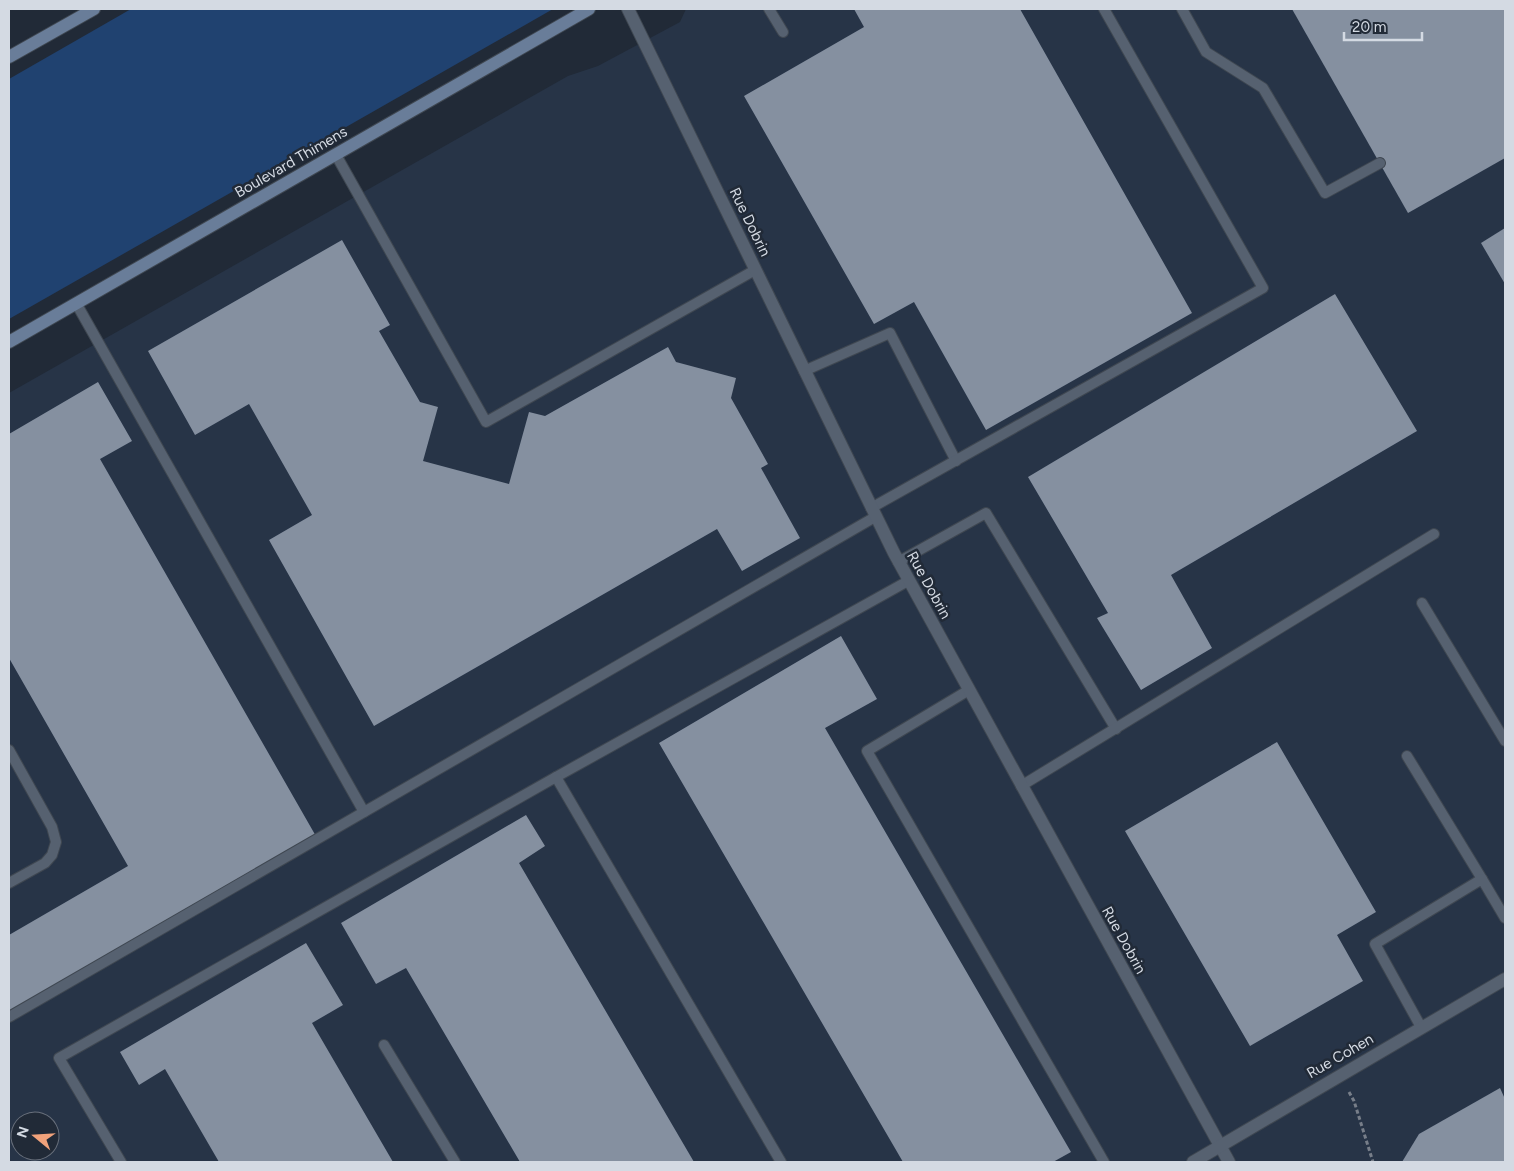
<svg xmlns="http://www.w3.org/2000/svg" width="1514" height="1171" font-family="Figtree,sans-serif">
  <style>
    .built { fill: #273447; fill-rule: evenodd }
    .green { fill: #204270 }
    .building { fill: #8590a0 }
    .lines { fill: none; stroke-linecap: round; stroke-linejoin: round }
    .lane-casing { stroke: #3f4751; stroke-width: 12 }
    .street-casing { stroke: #3f4751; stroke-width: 14 }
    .secondary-casing { stroke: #3f4751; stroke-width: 14 }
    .path { stroke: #777e89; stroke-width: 3; stroke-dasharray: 4 2.5; stroke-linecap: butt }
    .lane { stroke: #566170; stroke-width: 10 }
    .street { stroke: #566170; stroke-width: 12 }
    .secondary { stroke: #697d99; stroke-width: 12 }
    .labels { text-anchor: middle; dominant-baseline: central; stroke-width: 5; stroke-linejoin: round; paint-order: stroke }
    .street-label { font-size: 15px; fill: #d4dae3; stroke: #212a37 }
  </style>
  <rect width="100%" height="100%" fill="#212a37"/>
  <!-- built -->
  <path class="built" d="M686,9H1505V1162H9V393L568,76L598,66L680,22ZM20,1121H50V1151H20Z"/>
  <!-- green -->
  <polygon class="green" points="131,9 553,9 9,319 9,79"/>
  <!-- building -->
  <g class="building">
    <polygon points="854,9 1020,9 1192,313 986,430 914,302 874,324 744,96 864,27"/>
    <polygon points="1292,9 1505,9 1505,158 1408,213"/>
    <polygon points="1505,228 1505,284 1481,243"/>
    <polygon points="342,240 390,325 379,331 420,402 438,407 423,461 509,484 529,412 545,416 668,347 676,362 736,378 731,398 768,464 761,468 800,538 742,571 717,529 374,726 269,540 312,515 249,404 195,435 148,351"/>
    <polygon points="1335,294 1417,431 1171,575 1212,648 1141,690 1097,618 1108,613 1028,477"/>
    <polygon points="98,382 132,441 100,459 317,838 9,1015 9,935 128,866 9,658 9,434"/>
    <polygon points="841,636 877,699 825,728 1071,1152 1053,1162 903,1162 659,743"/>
    <polygon points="1277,742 1376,912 1337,935 1363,981 1250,1046 1125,831"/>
    <polygon points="526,815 545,846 519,863 694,1162 520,1162 406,968 376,984 341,923"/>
    <polygon points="306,943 343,1005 312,1023 393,1162 219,1162 165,1069 139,1085 120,1052"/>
    <polygon points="1500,1088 1505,1099 1505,1162 1402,1162 1419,1134"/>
  </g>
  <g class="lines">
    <defs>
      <g id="lane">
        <polyline points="769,9 783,32"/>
        <polyline points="1182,9 1206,52 1263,88 1325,193 1380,163"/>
        <polyline points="336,155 486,422 755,270"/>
        <polyline points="76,303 364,812"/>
        <polyline points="804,371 890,333 956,461"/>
        <polyline points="871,508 1263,288 1104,9"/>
        <polyline points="898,562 986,513 1116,729"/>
        <polyline points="1422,603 1505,741"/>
        <polyline points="969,690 867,751 1104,1162"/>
        <polyline points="9,750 52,827 56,842 52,855 45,863 9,883"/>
        <polyline points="1407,756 1482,879"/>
        <polyline points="556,777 908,581"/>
        <polyline points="1021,786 1434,534"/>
        <polyline points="9,1017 875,517"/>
        <polyline points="1421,1027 1375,944 1482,879 1505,918"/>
        <polyline points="384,1045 455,1162"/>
        <polyline points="121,1162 59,1058 556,777 781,1162"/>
      </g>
      <g id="street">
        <polyline points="628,9 894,553 1229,1162"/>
        <polyline points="1193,1162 1505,979"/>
      </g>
      <g id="secondary">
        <polyline points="9,57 94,9"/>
        <polyline points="9,342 589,9"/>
      </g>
    </defs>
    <!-- lane casing -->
    <use href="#lane" class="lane-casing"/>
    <!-- street casing -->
    <use href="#street" class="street-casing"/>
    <!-- secondary casing -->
    <use href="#secondary" class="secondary-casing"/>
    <!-- path -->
    <polyline class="path" points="1349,1092 1354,1101 1373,1162"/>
    <!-- lane -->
    <use href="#lane" class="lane"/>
    <!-- street -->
    <use href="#street" class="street"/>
    <!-- secondary -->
    <use href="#secondary" class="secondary"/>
  </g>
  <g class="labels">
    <!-- street labels -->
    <g class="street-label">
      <text transform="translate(291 162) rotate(-30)">Boulevard Thimens</text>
      <text transform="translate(750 222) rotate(64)">Rue Dobrin</text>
      <text transform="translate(929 585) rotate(61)">Rue Dobrin</text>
      <text transform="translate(1124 940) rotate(61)">Rue Dobrin</text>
      <text transform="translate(1340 1056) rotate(-30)">Rue Cohen</text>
    </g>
  </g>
  <!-- border -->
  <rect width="1514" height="1171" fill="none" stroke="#d4dae3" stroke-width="20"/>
  <!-- north arrow -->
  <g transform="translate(35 1136) rotate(288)"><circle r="24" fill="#212a37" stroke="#69707c"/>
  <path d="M0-4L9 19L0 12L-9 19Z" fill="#f1a27b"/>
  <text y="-8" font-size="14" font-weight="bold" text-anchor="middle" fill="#d4dae3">N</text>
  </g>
  <!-- scale -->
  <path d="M1344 32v8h78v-8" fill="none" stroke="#d4dae3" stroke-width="2.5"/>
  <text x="1352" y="32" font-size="15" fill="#d4dae3" stroke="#212a37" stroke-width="4" paint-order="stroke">20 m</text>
</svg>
